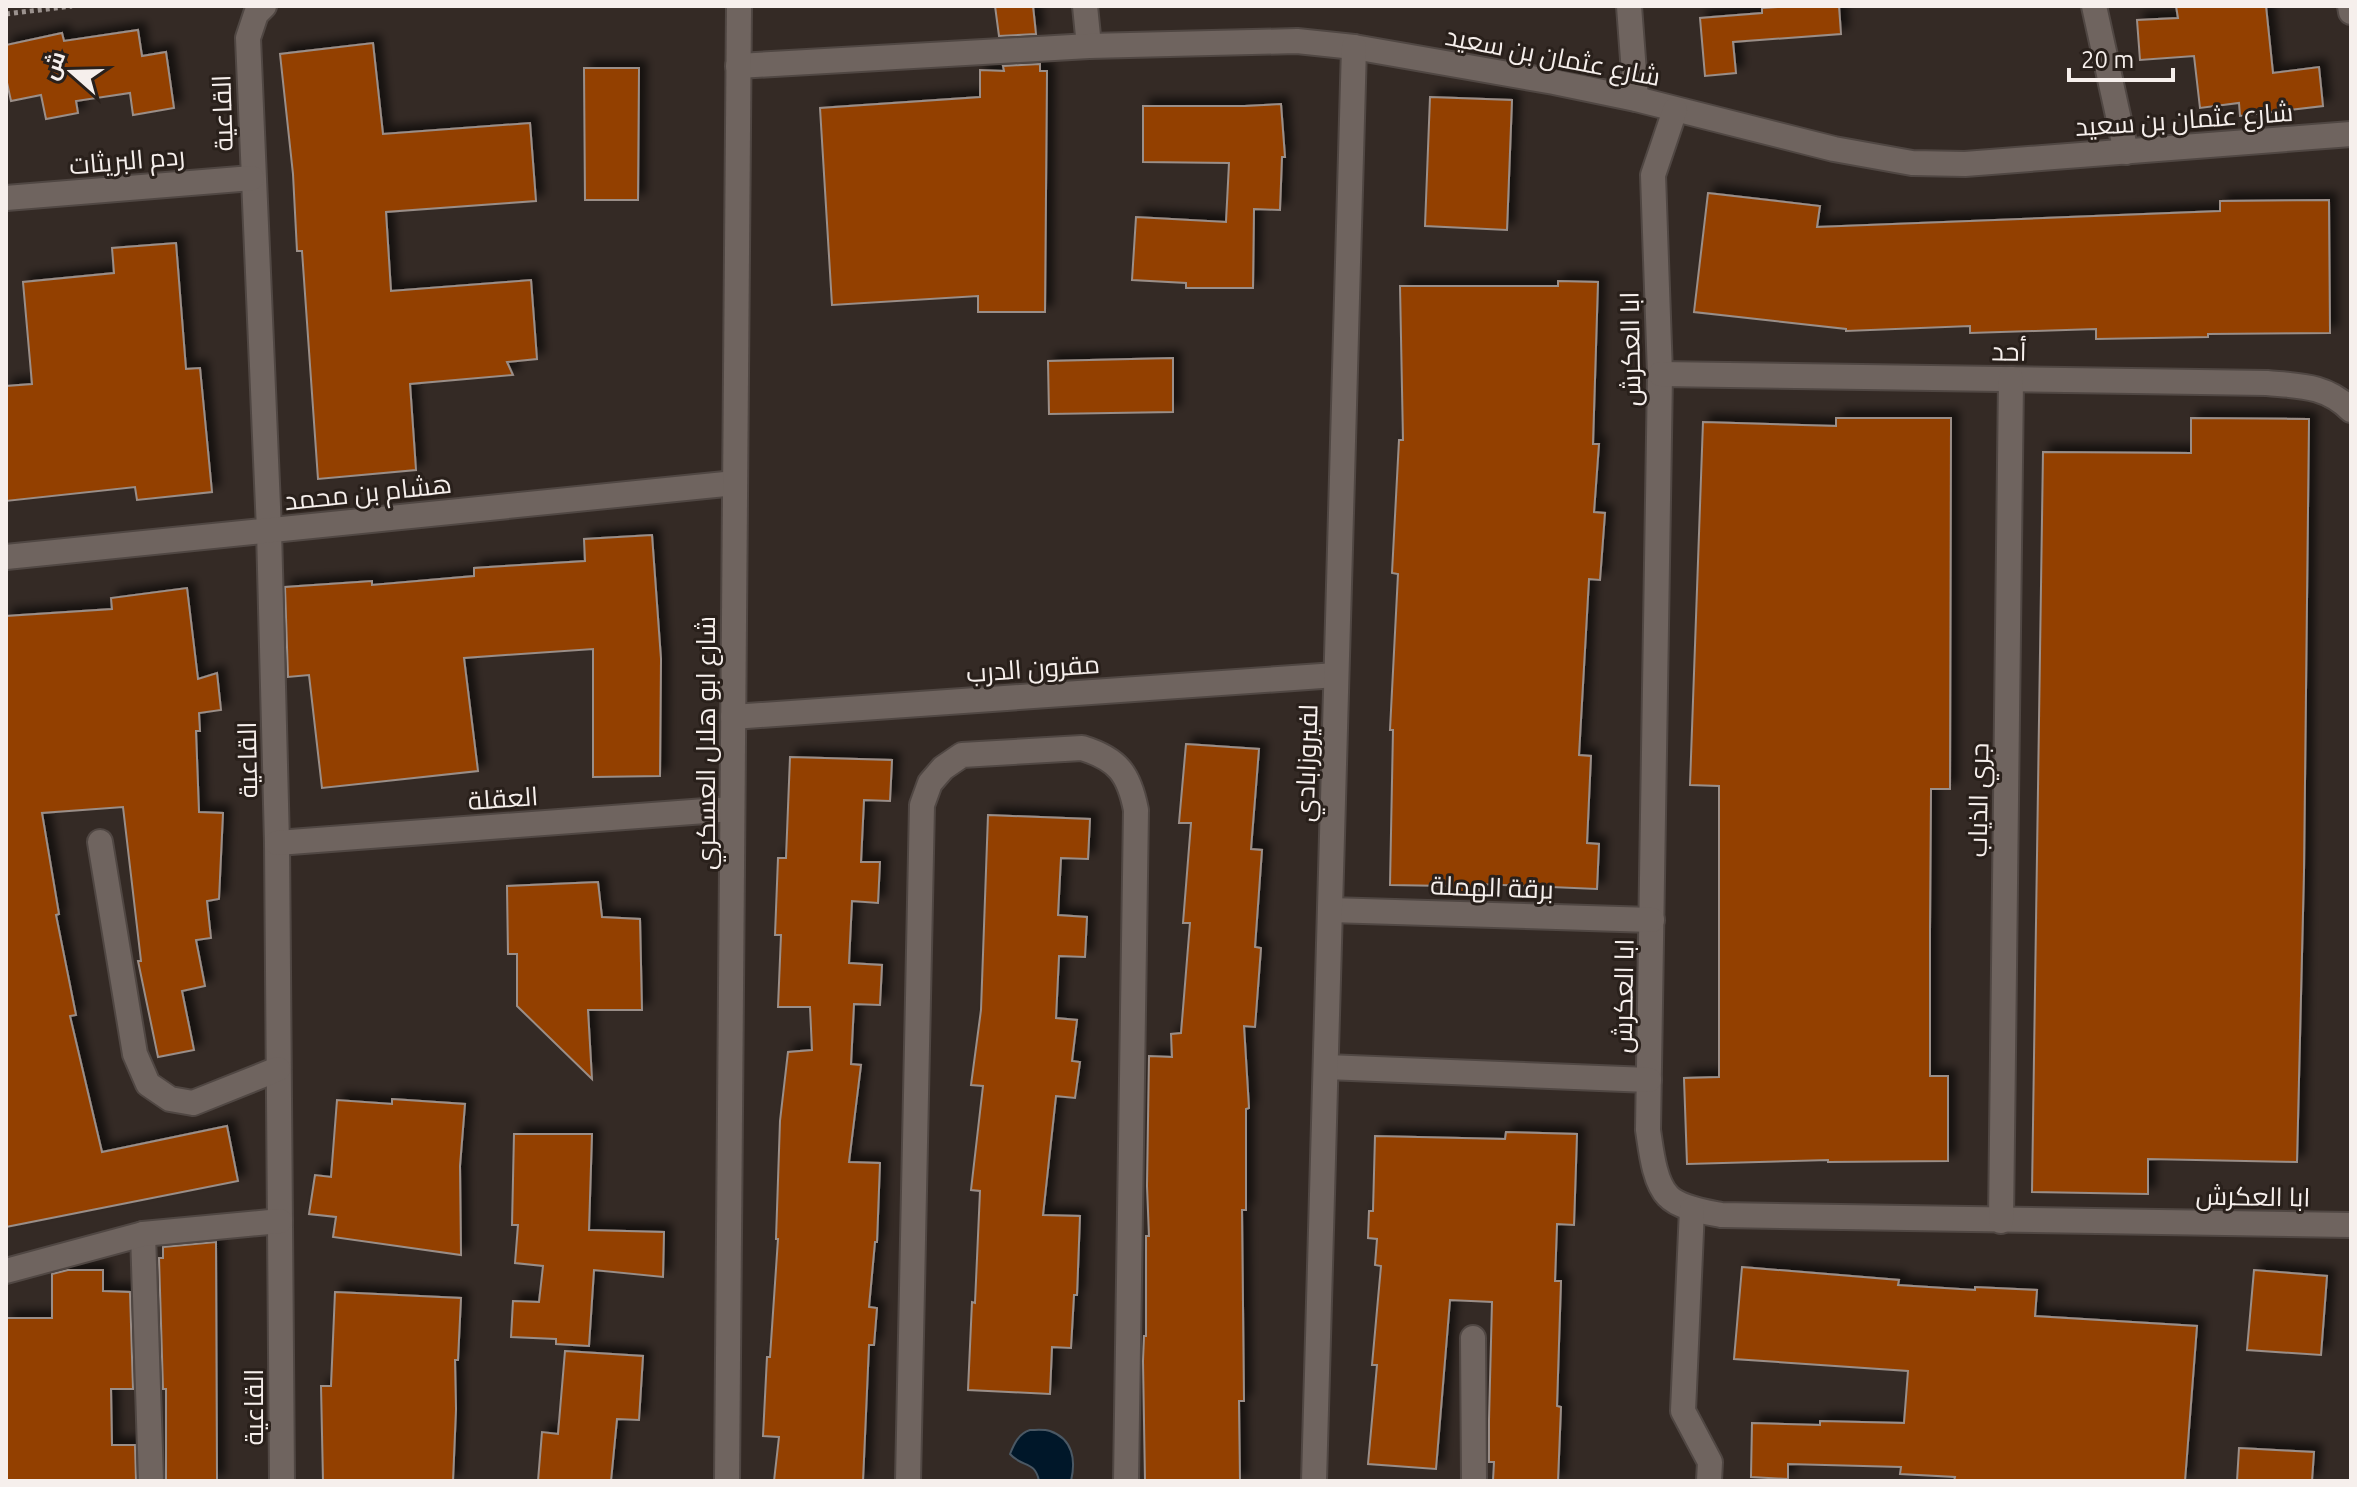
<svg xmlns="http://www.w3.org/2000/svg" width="2357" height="1487" font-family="Ubuntu,Cairo,sans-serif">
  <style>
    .water { fill: #001729; stroke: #4a5864; stroke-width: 2 }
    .building { fill: #934001; stroke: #9a8e88; stroke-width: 2; filter: url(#shadow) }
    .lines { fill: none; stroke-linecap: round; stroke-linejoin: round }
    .minor-casing { stroke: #504743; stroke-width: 28 }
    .path { stroke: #9b928e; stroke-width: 5; stroke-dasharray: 4 4; stroke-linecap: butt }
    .minor { stroke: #6f645f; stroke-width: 24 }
    .labels { text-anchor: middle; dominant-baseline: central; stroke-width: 6; stroke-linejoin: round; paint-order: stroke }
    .street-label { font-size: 26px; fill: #f6efec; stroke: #29201b }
  </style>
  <defs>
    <filter id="shadow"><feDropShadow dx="7" dy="-7" stdDeviation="4" flood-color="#0009"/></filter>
  </defs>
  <rect width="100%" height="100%" fill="#342a25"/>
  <!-- water -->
  <path class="water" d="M1030,1430C1036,1430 1044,1429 1050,1431C1073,1439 1076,1460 1071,1481H1039C1035,1460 1022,1468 1010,1454C1014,1444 1019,1433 1030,1430Z"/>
  <!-- building -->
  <g class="building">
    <polygon points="995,6 1033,6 1036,34 999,36"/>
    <polygon points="1793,6 1839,6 1841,34 1733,42 1736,73 1705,76 1700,18 1762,13 1762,8"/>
    <polygon points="2176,6 2266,6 2273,73 2319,67 2323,106 2240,116 2239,103 2200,108 2194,56 2140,60 2137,20 2178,18"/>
    <polygon points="138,30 142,56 166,52 174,108 133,115 130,93 76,101 78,113 46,119 41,95 11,101 6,78 6,45 62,33 64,41"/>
    <polygon points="373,43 383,134 530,123 536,201 386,212 391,291 531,280 537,359 507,362 513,375 410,384 416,470 318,479 302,251 297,251 293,174 280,54"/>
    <polygon points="1040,64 1040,71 1047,71 1045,312 978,312 978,296 832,305 820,108 980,97 980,70 1004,71 1003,66"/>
    <polygon points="584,68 639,68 638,200 585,200"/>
    <polygon points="1430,97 1512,100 1507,230 1425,226"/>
    <polygon points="1281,104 1285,157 1282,157 1280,210 1254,209 1253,288 1186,288 1186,283 1132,280 1136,217 1226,222 1229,163 1143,162 1143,106 1245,106"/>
    <polygon points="1708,193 1820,206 1817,227 2220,211 2220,201 2329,200 2330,333 2208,334 2208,337 2096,339 2096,329 1970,333 1970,326 1846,331 1846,329 1694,312"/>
    <polygon points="176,243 186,369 200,368 212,492 137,500 135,487 6,501 6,386 32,384 23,282 114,273 112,248"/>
    <polygon points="1558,281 1598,282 1593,444 1599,444 1594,512 1605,513 1600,580 1589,579 1579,755 1591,756 1587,843 1599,844 1597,889 1479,884 1479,896 1448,895 1448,886 1390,885 1393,730 1390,730 1398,574 1392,573 1399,440 1403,440 1400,286 1558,286"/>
    <polygon points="1173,358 1173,412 1049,414 1048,361"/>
    <polygon points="1836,418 1951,418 1950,789 1931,789 1930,928 1930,1076 1948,1076 1948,1161 1828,1162 1828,1160 1687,1164 1684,1078 1719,1077 1719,786 1690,785 1703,422 1836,426"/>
    <polygon points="2191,418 2309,419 2304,871 2297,1162 2148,1159 2148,1194 2032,1192 2043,452 2191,453"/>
    <polygon points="652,535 661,659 660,776 593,777 593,649 464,658 478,771 322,788 309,675 288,677 285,587 372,581 372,585 474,576 474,568 585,561 584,539"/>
    <polygon points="187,588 198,679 217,673 221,710 199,713 200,731 196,731 199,812 223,813 219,899 207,901 211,938 196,940 205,986 182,991 194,1050 158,1057 138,961 141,961 123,807 42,813 59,914 56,915 76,1015 70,1016 102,1152 227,1126 238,1181 6,1227 6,616 112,609 111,598"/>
    <polygon points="1186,744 1259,749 1251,849 1262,850 1255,947 1261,948 1255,1027 1244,1026 1249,1108 1246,1109 1246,1210 1242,1210 1244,1401 1239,1401 1240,1481 1145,1481 1143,1361 1144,1336 1146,1336 1146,1236 1149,1236 1147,1186 1149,1056 1172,1057 1171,1034 1181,1033 1190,923 1183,923 1191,823 1179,823"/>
    <polygon points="790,757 892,760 890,801 864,800 861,862 880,862 878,903 852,901 849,963 882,965 880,1005 854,1004 851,1064 861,1065 849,1162 880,1163 877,1242 875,1242 869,1307 877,1308 874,1345 869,1345 863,1481 774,1481 779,1437 763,1436 767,1357 770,1357 778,1239 776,1239 780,1121 788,1052 812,1050 810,1007 778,1007 781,935 775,935 778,858 786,858"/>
    <polygon points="988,815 1090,819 1088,859 1061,858 1058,915 1087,917 1085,957 1059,956 1056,1018 1077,1020 1072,1061 1080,1062 1075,1098 1056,1096 1043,1215 1080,1216 1077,1295 1074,1295 1071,1348 1052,1347 1050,1394 968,1390 972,1302 975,1303 980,1191 971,1190 983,1086 971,1085 981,1010"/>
    <polygon points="598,882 602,917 640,919 642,1010 588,1010 592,1079 517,1006 517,954 508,954 507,886"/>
    <polygon points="392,1099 465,1104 460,1166 461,1255 333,1237 336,1217 309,1214 315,1175 331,1177 337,1100 392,1104"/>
    <polygon points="1506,1132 1577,1134 1574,1225 1557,1224 1555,1281 1561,1281 1557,1406 1561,1407 1558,1481 1493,1481 1494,1462 1489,1462 1489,1420 1492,1302 1450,1300 1436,1469 1368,1464 1377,1365 1372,1365 1381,1266 1375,1265 1377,1239 1368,1238 1369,1211 1373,1211 1375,1136 1505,1139"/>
    <polygon points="514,1134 592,1134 589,1230 664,1232 663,1277 594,1270 589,1346 556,1344 556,1339 511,1337 513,1301 539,1302 543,1266 515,1263 518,1225 512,1225"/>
    <polygon points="216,1242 217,1481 166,1481 166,1389 163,1389 159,1258 163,1258 163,1247"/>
    <polygon points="1742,1267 1899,1280 1898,1285 1975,1290 1975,1287 2037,1290 2035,1316 2197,1326 2185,1481 1954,1481 1955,1477 1900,1474 1901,1467 1788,1464 1788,1479 1751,1477 1752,1423 1820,1425 1820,1421 1904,1423 1908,1371 1734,1359"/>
    <polygon points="68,1270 103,1270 103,1291 130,1292 133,1389 111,1389 112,1445 135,1445 136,1481 6,1481 6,1318 52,1318 52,1274"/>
    <polygon points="2254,1270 2327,1276 2321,1355 2247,1350"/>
    <polygon points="335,1292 461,1298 458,1360 455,1360 456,1409 453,1481 323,1481 321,1386 331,1386"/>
    <polygon points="565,1351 643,1356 639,1420 617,1419 611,1481 538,1481 542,1432 558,1434"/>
    <polygon points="2239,1448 2314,1452 2312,1481 2237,1481"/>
  </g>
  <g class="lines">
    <defs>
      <g id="minor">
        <polyline points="264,6 256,14 248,38 269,530 277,843 282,1481"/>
        <polyline points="1085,6 1089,46"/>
        <polyline points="1629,6 1636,99"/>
        <polyline points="2094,6 2126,152"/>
        <polyline points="2350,6 2351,12"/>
        <polyline points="738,66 1089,46 1297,41 1354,47 1554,82 1636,99 1834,149 1912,163 1965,164 2351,134"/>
        <path d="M1675,110L1653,175L1660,374L1648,1130C1651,1149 1654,1182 1668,1196C1679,1208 1706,1212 1721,1215L2351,1225"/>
        <polyline points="6,198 252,178"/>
        <path d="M1660,374L2267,383C2300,386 2326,385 2351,410"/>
        <polyline points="6,557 735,483"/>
        <polyline points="733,717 1336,675"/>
        <polyline points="100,842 135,1054 148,1084 170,1099 193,1103 278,1069"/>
        <polyline points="277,843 732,809"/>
        <polyline points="1330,910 1652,920"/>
        <polyline points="1326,1067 1649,1080"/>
        <polyline points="1692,1209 1683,1411 1710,1462 1709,1481"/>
        <polyline points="2001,1221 2011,379"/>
        <polyline points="143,1234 151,1481"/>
        <polyline points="6,1271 143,1234 280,1221"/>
        <polyline points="1473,1338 1474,1481"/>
        <polyline points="727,1481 739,6"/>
        <path d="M908,1481L922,805L930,783L943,768L962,755L1082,748C1118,759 1129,774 1136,810L1126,1481"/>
        <polyline points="1314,1481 1354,47"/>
      </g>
    </defs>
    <!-- minor casing -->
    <use href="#minor" class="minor-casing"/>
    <!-- path -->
    <polyline class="path" points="6,14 72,6"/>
    <!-- minor -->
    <use href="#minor" class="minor"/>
  </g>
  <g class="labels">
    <!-- street labels -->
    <g class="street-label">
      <text transform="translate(1553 56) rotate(11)">شارع عثمان بن سعيد</text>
      <text transform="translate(222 113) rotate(-92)">القاعية</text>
      <text transform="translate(2184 119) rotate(-4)">شارع عثمان بن سعيد</text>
      <text transform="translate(127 160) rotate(-5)">ردم البريثات</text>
      <text transform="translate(1630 349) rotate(-91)">ابا العكرش</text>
      <text transform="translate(2009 351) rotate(1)">أحد</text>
      <text transform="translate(368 492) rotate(-6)">هشام بن محمد</text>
      <text transform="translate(1033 668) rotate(-4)">مقرون الدرب</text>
      <text transform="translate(705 743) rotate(-90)">شارع ابو هلال العسكري</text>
      <text transform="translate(247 760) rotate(-91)">القاعية</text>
      <text transform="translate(1306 763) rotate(-88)">لفيروزابادي</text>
      <text transform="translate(503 798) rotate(-4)">العقلة</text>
      <text transform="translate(1978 800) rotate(-89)">جري الذياب</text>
      <text transform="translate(1492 887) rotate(2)">برقة الهملة</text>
      <text transform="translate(1623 996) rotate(-89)">ابا العكرش</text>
      <text transform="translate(2253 1196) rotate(1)">ابا العكرش</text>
      <text transform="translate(253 1407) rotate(-90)">القاعية</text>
    </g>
  </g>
  <!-- border -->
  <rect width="2357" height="1487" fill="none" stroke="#f6efec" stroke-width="16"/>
  <!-- north arrow -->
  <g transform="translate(72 72) rotate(290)" stroke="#29201b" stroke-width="6" paint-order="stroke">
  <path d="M0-6L14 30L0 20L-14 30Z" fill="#f6efec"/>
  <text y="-12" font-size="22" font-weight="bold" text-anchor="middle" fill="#f6efec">ش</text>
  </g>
  <!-- scale -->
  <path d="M2069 68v12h104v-12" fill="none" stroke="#f6efec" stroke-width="4"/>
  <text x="2081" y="68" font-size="24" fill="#f6efec" stroke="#29201b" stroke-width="6" paint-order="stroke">20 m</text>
</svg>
